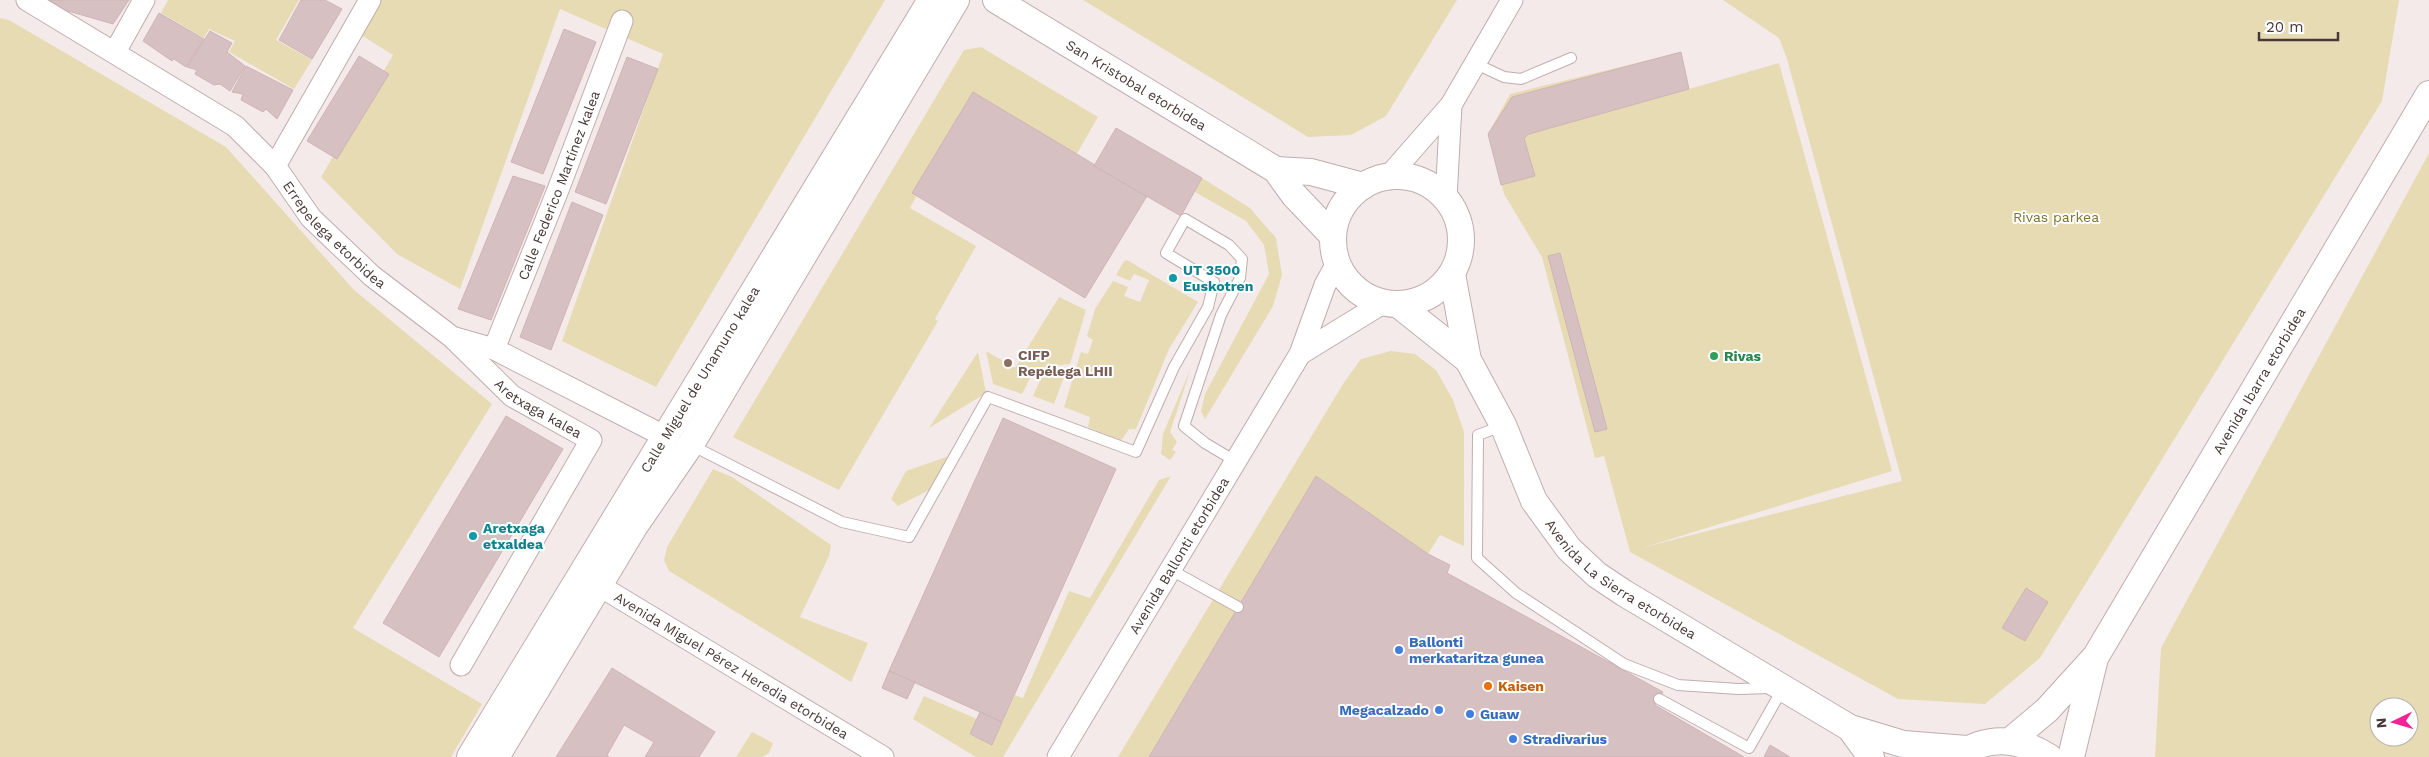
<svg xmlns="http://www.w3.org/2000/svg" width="2429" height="757" font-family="'Work Sans',sans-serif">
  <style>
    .green { fill: #e7dbb4; fill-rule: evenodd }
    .building { fill: #d6c0c2; stroke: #d1b3b6 }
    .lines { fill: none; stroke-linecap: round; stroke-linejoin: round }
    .service-casing { stroke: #c0adad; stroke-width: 12 }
    .minor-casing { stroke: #c0adad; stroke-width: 23 }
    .tertiary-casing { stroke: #c0adad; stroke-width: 28 }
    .service { stroke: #fff; stroke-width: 10 }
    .minor { stroke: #fff; stroke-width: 21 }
    .tertiary { stroke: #fff; stroke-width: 26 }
    .culture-dot { fill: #0f9aa8; stroke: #fff; stroke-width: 2 }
    .leisure-dot { fill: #2e9e5b; stroke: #fff; stroke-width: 2 }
    .education-dot { fill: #8d6e63; stroke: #fff; stroke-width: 2 }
    .shop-dot { fill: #3f7fe0; stroke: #fff; stroke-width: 2 }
    .food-dot { fill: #e8710a; stroke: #fff; stroke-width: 2 }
    .labels { text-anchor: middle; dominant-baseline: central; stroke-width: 4; stroke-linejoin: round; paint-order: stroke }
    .street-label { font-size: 14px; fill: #49383a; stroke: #fff }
    .park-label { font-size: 14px; fill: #7a742c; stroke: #fff }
    .culture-label { font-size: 14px; font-weight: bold; fill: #0d838f; stroke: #fff; text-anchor: start }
    .education-label { font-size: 14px; font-weight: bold; fill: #785e54; stroke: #fff; text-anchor: start }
    .leisure-label { font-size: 14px; font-weight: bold; fill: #27864d; stroke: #fff; text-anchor: start }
    .shop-label { font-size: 14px; font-weight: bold; fill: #366cbe; stroke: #fff; text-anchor: start }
    .food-label { font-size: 14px; font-weight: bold; fill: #c56008; stroke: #fff; text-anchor: start }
  </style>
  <rect width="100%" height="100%" fill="#f5eaea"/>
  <!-- green -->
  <g class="green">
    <polygon points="168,0 299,0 276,40 312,60 294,89 229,52 235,41 209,29 204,38 161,13"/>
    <polygon points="365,0 885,0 656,387 562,341 663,54 560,9 460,289 397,254 321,177 393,55 350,28"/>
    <polygon points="1083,0 1457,0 1386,116 1351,135 1308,137"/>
    <polygon points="1723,0 2399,0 2382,101 2040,658 1985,704 1898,699 1630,552 1604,456 1595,458 1542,257 1504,194 1488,134 1510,94 1681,52 1689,89 1779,63 1892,471 1645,547 1902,481 1787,59 1779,38"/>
    <polygon points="0,18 9,20 226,147 354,290 492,404 353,628 482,704 451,757 0,757"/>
    <polygon points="981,47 1098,117 1076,155 917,195 910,208 976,246 935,319 938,321 839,490 733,437 964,50"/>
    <path d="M2429,153V757H2155L2161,648ZM2379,707H2409V737H2379Z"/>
    <polygon points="1202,178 1250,208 1276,238 1282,275 1273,306 1205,419 1201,411 1205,394 1269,274 1264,245 1246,221 1195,192"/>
    <polygon points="1127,260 1198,302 1169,349 1136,429 1129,429 1121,441 1088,427 1090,417 1064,407 1081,352 1088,354 1093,340 1087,336 1095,309 1113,281 1128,287 1124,296 1140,302 1149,280 1134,274 1130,281 1116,275 1124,261"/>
    <polygon points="1059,297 1086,310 1070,364 1035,368 1022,394 993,384 986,351 1015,368"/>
    <polygon points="1391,351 1415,354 1436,370 1453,400 1464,432 1464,546 1440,535 1428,554 1316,476 1149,757 1118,757 1343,384 1361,359"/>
    <polygon points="978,352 986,393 929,428"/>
    <polygon points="1191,368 1170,432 1177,442 1172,450 1176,452 1170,460 1161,454 1163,434"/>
    <polygon points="1065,374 1054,404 1033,396 1041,378"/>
    <polygon points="949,456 931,489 898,506 891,499 906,471"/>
    <polygon points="713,469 732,477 831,545 829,556 800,617 868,643 851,682 669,571 664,560 667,547"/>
    <polygon points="1171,476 1003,757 976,757 913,719 924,696 977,719 970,735 992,744 1015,695 1023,698 1069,591 1090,598 1159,480"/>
    <polygon points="752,732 773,743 769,753 762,757 736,757"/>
  </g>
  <!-- building -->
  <g class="building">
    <polygon points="30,0 129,0 113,24"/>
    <polygon points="301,0 325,0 342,9 312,59 279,40"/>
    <polygon points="159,13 204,39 186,67 174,59 172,61 143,41"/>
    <polygon points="564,29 596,42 543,174 511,162"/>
    <polygon points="210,31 232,43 227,52 245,66 230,91 220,84 214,85 195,74 197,70 187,67"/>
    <polygon points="1681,52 1689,89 1529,134 1524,138 1535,176 1501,185 1488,134 1512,97"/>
    <polygon points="359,56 389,74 337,159 307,141"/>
    <polygon points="627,57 658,69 606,204 575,192"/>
    <polygon points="246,66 293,90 277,119 266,109 263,112 241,100 243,94 232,92"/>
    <polygon points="973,92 1147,196 1085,298 912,193"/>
    <polygon points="1116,128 1202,178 1181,216 1094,166"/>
    <polygon points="513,176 545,186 491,320 458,309"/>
    <polygon points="572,202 603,215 551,350 520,337"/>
    <polygon points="1560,253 1607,429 1595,432 1548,256"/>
    <polygon points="506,416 563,449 439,657 383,623"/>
    <polygon points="1003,418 1116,469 1002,722 889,671"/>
    <polygon points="1316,476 1428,554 1450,565 1447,573 1663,692 1655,705 1744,757 1149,757"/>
    <polygon points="2026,588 2048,602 2025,641 2002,628"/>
    <polygon points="612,668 715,732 699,757 645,757 654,742 624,725 607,755 609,757 556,757"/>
    <polygon points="889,671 915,682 907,699 882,688"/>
    <polygon points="980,712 1002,722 992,745 970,734"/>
    <polygon points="1770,745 1790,757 1764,757"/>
  </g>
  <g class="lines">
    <defs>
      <g id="service">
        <polyline points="1474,63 1504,77 1521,79 1571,58"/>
        <polyline points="1502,426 1478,435 1477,558 1516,593 1624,664 1678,685 1738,689 1770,688"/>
        <polyline points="691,445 842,522 909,537 988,397 1136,452 1174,367 1208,307 1214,282 1166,253 1185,219 1229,245 1242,259 1240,278 1221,315 1184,426 1205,443 1235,461"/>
        <polyline points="1171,570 1238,607"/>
        <polyline points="1659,699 1749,748 1783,688"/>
      </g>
      <g id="minor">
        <path id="s1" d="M27,0L235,126L275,166L311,218L372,276L452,337L494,349L664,436"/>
        <polyline points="115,52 144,0"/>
        <polyline points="275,166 370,0"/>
        <polyline points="1389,176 1451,105 1512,0"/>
        <polyline points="1446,199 1451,105"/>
        <path id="s2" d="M454,339L512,396L591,440L461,665"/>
        <path id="s3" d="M494,349L558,190L622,21"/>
        <polyline points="1300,354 1383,303"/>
        <path id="s4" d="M585,577L883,757"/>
        <path id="s5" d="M1058,757L1300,354L1325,285L1337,263"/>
      </g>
      <g id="tertiary">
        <path id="s6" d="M996,0L1276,170L1294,195L1333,236"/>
        <polyline points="1276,170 1311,172 1363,186"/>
        <circle cx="1397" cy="240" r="64"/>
        <path id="s7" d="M1452,274L1468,360L1503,425L1534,501L1569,549L1597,575L1624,593L1850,728L1903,744L1967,749"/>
        <polyline points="1399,305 1468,360"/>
        <polyline points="1850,728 1871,757"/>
        <path id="s8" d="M2010,741L2047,710L2096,656L2429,94"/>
        <path id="s9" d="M470,757L931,0"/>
        <polyline points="496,757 634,527 691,444 956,0"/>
        <path d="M1956,757C1987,735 2017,737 2049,757"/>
        <polyline points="2071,757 2095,658"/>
      </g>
    </defs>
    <!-- service casing -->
    <use href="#service" class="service-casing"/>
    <!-- minor casing -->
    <use href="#minor" class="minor-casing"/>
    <!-- tertiary casing -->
    <use href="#tertiary" class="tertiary-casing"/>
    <!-- service -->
    <use href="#service" class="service"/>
    <!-- minor -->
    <use href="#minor" class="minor"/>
    <!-- tertiary -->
    <use href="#tertiary" class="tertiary"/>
  </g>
  <!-- markers -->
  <g class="culture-dot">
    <circle cx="1173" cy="278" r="5"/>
    <circle cx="473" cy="536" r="5"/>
  </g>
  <circle class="leisure-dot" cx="1714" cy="356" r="5"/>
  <circle class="education-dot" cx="1008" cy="363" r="5"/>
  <g class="shop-dot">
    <circle cx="1399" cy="650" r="5"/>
    <circle cx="1439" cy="710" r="5"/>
    <circle cx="1470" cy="714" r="5"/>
    <circle cx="1513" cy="739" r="5"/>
  </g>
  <circle class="food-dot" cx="1488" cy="686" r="5"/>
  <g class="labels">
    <!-- street labels -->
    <g class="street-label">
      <text stroke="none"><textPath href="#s6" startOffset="164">San Kristobal etorbidea</textPath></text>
      <text stroke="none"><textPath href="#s3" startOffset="176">Calle Federico Martínez kalea</textPath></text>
      <text stroke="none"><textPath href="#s1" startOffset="391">Errepelega etorbidea</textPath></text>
      <text stroke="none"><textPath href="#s9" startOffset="442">Calle Miguel de Unamuno kalea</textPath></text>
      <text stroke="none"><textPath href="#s8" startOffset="441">Avenida Ibarra etorbidea</textPath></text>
      <text stroke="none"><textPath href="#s2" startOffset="110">Aretxaga kalea</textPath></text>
      <text stroke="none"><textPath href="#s5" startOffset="235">Avenida Ballonti etorbidea</textPath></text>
      <text stroke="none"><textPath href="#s7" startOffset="362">Avenida La Sierra etorbidea</textPath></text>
      <text stroke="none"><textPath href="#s4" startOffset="171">Avenida Miguel Pérez Heredia etorbidea</textPath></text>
    </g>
    <!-- park labels -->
    <g class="park-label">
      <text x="2056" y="217">Rivas parkea</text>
    </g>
    <!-- culture labels -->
    <g class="culture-label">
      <text x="1183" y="270">UT 3500<tspan x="1183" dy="16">Euskotren</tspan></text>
      <text x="483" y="528">Aretxaga<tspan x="483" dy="16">etxaldea</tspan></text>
    </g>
    <!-- education labels -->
    <g class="education-label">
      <text x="1018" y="355">CIFP<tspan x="1018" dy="16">Repélega LHII</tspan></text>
    </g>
    <!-- leisure labels -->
    <g class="leisure-label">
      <text x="1724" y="356">Rivas</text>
    </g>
    <!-- shop labels -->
    <g class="shop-label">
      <text x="1409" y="642">Ballonti<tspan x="1409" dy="16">merkataritza gunea</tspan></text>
      <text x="1429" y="710" text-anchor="end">Megacalzado</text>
      <text x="1480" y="714">Guaw</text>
      <text x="1523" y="739">Stradivarius</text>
    </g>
    <!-- food labels -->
    <g class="food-label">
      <text x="1498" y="686">Kaisen</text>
    </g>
  </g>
  <!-- north arrow -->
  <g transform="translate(2394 722) rotate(265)"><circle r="24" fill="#ffffff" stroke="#b6afb0"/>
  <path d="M0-4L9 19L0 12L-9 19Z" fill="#f42294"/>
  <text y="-8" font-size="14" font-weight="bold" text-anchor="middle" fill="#49383a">N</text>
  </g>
  <!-- scale -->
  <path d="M2259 32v8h79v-8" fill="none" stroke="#49383a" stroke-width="2.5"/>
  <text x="2266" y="32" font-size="15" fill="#49383a" stroke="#ffffff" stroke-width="4" paint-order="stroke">20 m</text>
</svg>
